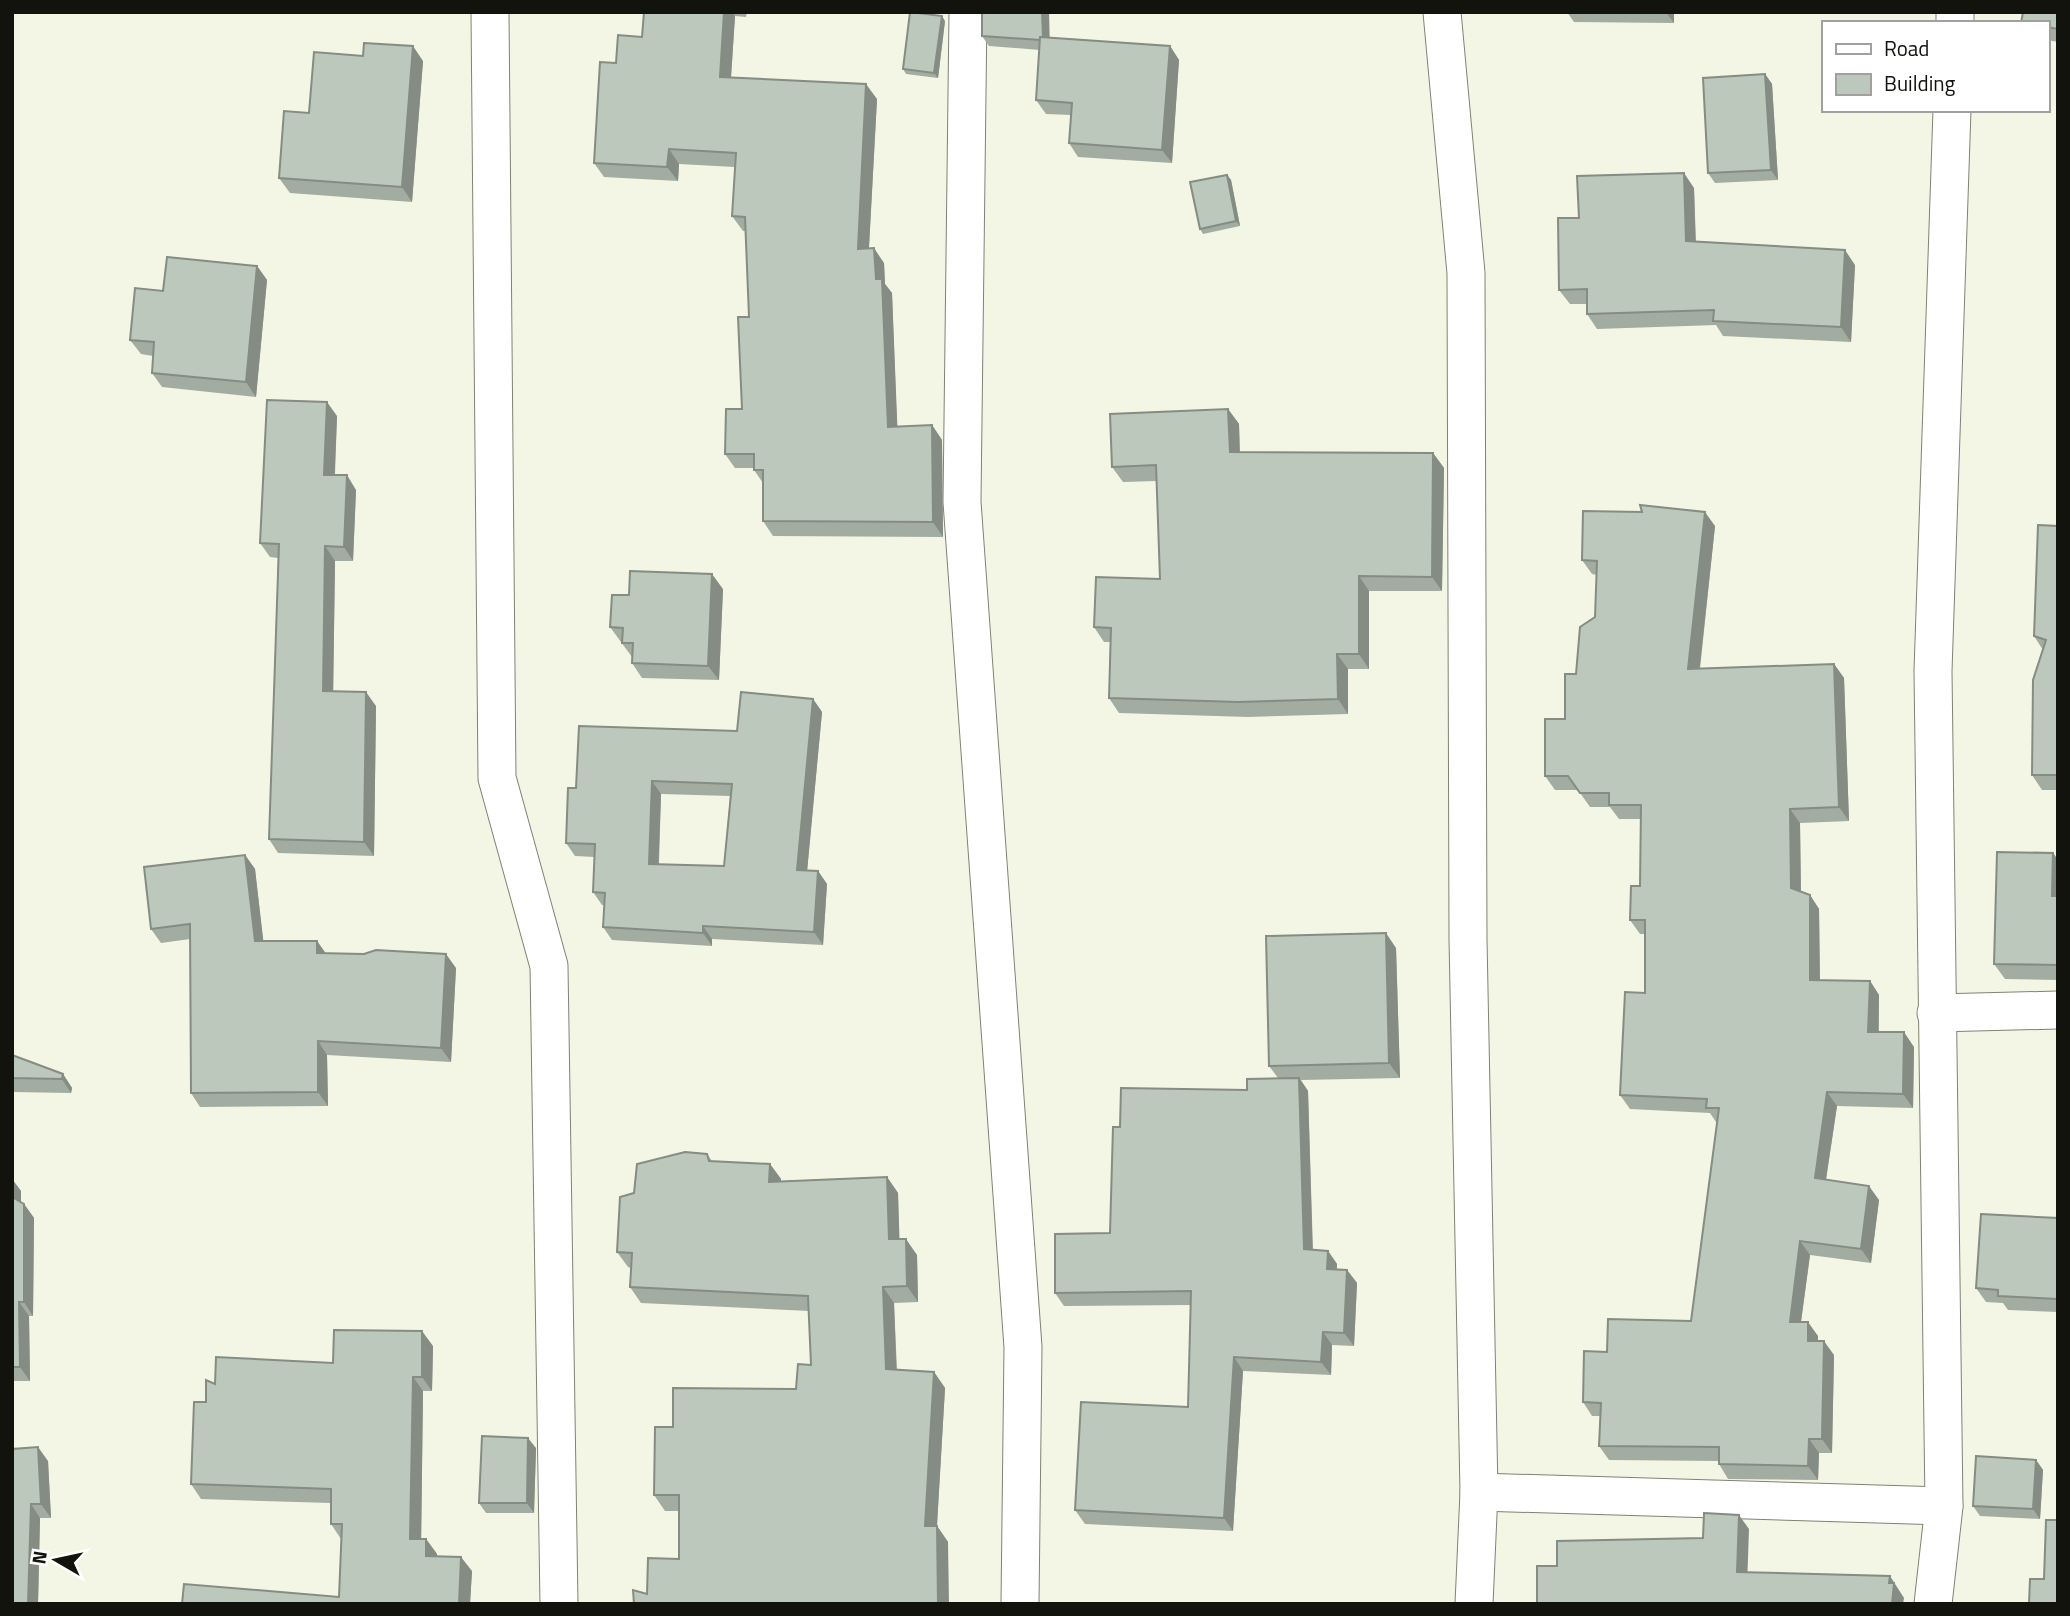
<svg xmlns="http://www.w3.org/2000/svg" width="2070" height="1616" font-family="'Titillium Web',sans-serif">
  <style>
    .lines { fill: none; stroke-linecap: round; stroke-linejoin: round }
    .minor-casing { stroke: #818273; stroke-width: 39 }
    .minor { stroke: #fff; stroke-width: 37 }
    .wall { fill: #a2aca1; fill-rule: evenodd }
    .shaded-wall { fill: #848c83 }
    .building { fill: #bcc8bb; stroke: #848c83; stroke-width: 2; fill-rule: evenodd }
  </style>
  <rect width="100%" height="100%" fill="#f4f6e5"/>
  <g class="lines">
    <defs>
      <g id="minor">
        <polyline points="490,12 497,778 549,966 559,1604"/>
        <polyline points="968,12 962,502 1023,1347 1020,1604"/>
        <polyline points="1442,12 1466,273 1468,939 1479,1492 1474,1604"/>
        <polyline points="1955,23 1955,12"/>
        <polyline points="1936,1013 2058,1010"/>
        <polyline points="1479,1492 1944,1506"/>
        <polyline points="1933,1604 1944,1506 1933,671 1952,110"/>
      </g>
    </defs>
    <!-- minor casing -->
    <use href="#minor" class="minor-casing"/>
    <!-- minor -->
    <use href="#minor" class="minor"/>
  </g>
  <!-- wall -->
  <g class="wall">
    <polygon points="644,12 747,12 746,17 735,16 731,78 877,99 869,249 884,263 885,284 892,293 897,427 932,425 942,440 943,537 773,536 763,521 763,483 754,470 754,468 735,468 725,454 742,409 749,317 745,231 743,231 732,216 735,167 679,164 678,181 604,177 594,163 616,63 642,37"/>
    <polygon points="982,12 1049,12 1049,38 1170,46 1179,60 1172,163 1078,157 1069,143 1071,115 1046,114 1036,100 1040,50 989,46 982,36"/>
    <polygon points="1567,12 1674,12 1674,23 1574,22"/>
    <polygon points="2058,12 2058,42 2047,40 2047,23"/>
    <polygon points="945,21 938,78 906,74 903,69"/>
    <polygon points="363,56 423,61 412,202 290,193 279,178 309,113"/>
    <polygon points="1765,74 1772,84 1778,180 1715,183 1708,173"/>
    <polygon points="1227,175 1231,180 1240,226 1203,234 1200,229"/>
    <polygon points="1694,188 1696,242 1855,265 1851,342 1723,336 1716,325 1597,329 1587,314 1587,304 1570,304 1559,290 1579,218"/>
    <polygon points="257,266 267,280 256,397 162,387 152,373 153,356 141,354 130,340 163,291"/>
    <polygon points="1228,409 1239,424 1240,452 1433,453 1444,468 1442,591 1369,591 1369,669 1348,669 1348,714 1248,717 1119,713 1109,698 1110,642 1104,642 1094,627 1160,579 1157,481 1123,482 1112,467"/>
    <polygon points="337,416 335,475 356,490 353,561 335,561 333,691 376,706 374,856 278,853 269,839 278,558 270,557 260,543"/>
    <polygon points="1715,526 1700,669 1834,664 1844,678 1849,821 1800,823 1801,892 1810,895 1819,909 1820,980 1870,981 1879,995 1879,1032 1914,1047 1913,1108 1837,1106 1826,1180 1879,1200 1871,1263 1810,1255 1801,1322 1818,1336 1818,1341 1834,1355 1832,1453 1819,1453 1818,1480 1728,1479 1719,1464 1719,1461 1609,1460 1599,1446 1600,1416 1592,1416 1583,1402 1607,1352 1691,1321 1718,1122 1716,1122 1710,1113 1630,1109 1620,1095 1645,993 1645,934 1640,934 1630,920 1640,886 1641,819 1619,819 1610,807 1590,807 1578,790 1555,790 1545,776 1565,719 1576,674 1595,617 1597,575 1592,574 1582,560"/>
    <polygon points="2058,526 2058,790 2042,790 2032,775 2043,650 2034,636"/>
    <polygon points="723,589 719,680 642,678 632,663 632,657 610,627"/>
    <path d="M813,699L822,712L807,871H818L827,884L823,945L712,939V946L612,940L603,927L604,905H602L593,892L595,857L575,856L566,843L576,788L737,731ZM661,794L730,796L724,866L659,864Z"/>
    <polygon points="2053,853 2058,860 2058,980 2005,979 1994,964"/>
    <polygon points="245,855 255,869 263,941 317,941 325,953 456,968 451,1062 327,1055 328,1106 200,1107 191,1093 190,939 161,943 151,929"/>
    <polygon points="1396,948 1400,1078 1301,1080 1308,1091 1313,1250 1328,1251 1337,1264 1337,1269 1347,1270 1357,1283 1354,1346 1332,1345 1331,1375 1243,1371 1233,1531 1085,1524 1075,1510 1188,1407 1191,1305 1064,1306 1055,1293 1110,1233 1120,1127 1247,1090 1278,1078 1269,1066"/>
    <polygon points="12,1055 63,1074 72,1088 71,1093 12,1092"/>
    <polygon points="707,1154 712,1161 770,1164 781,1179 781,1181 887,1177 898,1193 899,1239 917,1255 918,1302 894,1303 897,1370 934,1372 945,1388 937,1526 948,1542 647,1594 679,1559 679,1511 665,1511 654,1495 673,1427 796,1389 811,1365 809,1311 641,1303 630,1287 631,1268 628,1267 617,1252 634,1193"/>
    <polygon points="12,1179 21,1191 21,1202 24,1204 34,1218 33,1316 29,1316 30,1381 12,1381"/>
    <polygon points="2058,1218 2058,1312 2008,1310 2003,1303 1986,1302 1976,1288"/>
    <polygon points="433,1346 432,1391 423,1391 421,1539 426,1539 437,1554 437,1556 472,1571 470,1604 182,1604 339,1597 341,1539 331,1524 331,1503 201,1499 191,1484 206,1402 215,1384"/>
    <polygon points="536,1448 534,1513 486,1513 479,1503"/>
    <polygon points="12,1449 48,1461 51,1518 40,1518 38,1604"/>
    <polygon points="2036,1460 2043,1470 2040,1519 1980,1516 1973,1506"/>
  </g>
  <!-- shaded-wall -->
  <g class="shaded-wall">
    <polygon points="724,12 732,12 735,16 730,92 720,77"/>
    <polygon points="1042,12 1049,12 1050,51 1043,41"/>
    <polygon points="1666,12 1674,12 1674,23"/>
    <polygon points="942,16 945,21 938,78 934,73"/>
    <polygon points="413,46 423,61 412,202 402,187"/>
    <polygon points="1170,46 1179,60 1172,163 1162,150"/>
    <polygon points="1765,74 1772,84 1778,180 1771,170"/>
    <polygon points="866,84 877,99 868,264 858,249"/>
    <polygon points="669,149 679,164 678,181 667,167"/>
    <polygon points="1684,173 1694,188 1696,256 1686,241"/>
    <polygon points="1227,175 1231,180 1240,226 1236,221"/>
    <polygon points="874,248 884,263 885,284 892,293 898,442 888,427"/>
    <polygon points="1845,250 1855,265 1851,342 1841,327"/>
    <polygon points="257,266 267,280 256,397 246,382"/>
    <polygon points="327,402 337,416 334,489 324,475"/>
    <polygon points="1228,409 1239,424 1240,467 1230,452"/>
    <polygon points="932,425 942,440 943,537 933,522"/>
    <polygon points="1433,453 1444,468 1442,591 1432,577"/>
    <polygon points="347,475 356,490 353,561 344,547"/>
    <polygon points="1705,512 1715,526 1698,683 1688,669"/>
    <polygon points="325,546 335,561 333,705 323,691"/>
    <polygon points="712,574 723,589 719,680 708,666"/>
    <polygon points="1359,576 1369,591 1369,669 1359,654"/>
    <polygon points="1337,654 1348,669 1348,714 1338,699"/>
    <polygon points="1834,664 1844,678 1849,821 1839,807"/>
    <polygon points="366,692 376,706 374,856 364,842"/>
    <polygon points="813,699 822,712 806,883 797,870"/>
    <polygon points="652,781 661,794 658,877 649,864"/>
    <polygon points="1790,809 1800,823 1801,902 1791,888"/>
    <polygon points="2053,853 2058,860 2058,904 2052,896"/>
    <polygon points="245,855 255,869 265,955 255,941"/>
    <polygon points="818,871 827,884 823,945 814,932"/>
    <polygon points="1810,895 1819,909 1820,994 1810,980"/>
    <polygon points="703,926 712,939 712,946 703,933"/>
    <polygon points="1386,933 1396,948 1400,1078 1389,1063"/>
    <polygon points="317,941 327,955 317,953"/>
    <polygon points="446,954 456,968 451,1062 441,1048"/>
    <polygon points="1870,981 1879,995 1878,1046 1868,1032"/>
    <polygon points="1904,1032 1914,1047 1913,1108 1903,1094"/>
    <polygon points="318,1041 327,1055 328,1106 318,1092"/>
    <polygon points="63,1074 72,1088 71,1093 62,1079"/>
    <polygon points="1299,1078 1308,1091 1313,1263 1304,1249"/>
    <polygon points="1827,1092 1837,1106 1824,1192 1815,1178"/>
    <polygon points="770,1164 781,1179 780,1197 769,1182"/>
    <polygon points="887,1177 898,1193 900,1255 889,1239"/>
    <polygon points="12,1179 21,1191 21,1210 12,1198"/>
    <polygon points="1869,1186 1879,1200 1871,1263 1861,1249"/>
    <polygon points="24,1204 34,1218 33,1316 24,1302"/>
    <polygon points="906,1239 917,1255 918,1302 907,1286"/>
    <polygon points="1800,1241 1810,1255 1799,1336 1790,1322"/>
    <polygon points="1328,1251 1337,1264 1336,1282 1327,1269"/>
    <polygon points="1347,1270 1357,1283 1354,1346 1344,1333"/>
    <polygon points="883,1287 894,1303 897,1385 886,1369"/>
    <polygon points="19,1302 29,1316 30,1381 20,1367"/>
    <polygon points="1808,1322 1818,1336 1817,1355 1808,1341"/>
    <polygon points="422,1331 433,1346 432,1391 422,1377"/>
    <polygon points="1323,1332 1332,1345 1331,1375 1321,1362"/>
    <polygon points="1824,1341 1834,1355 1832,1453 1822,1439"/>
    <polygon points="1234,1357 1243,1371 1233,1531 1224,1518"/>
    <polygon points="934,1372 945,1388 936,1542 925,1526"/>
    <polygon points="413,1377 423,1391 421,1554 410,1539"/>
    <polygon points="528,1438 536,1448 534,1513 527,1503"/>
    <polygon points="1809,1439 1819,1453 1818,1480 1808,1466"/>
    <polygon points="38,1447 48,1461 51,1518 41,1504"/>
    <polygon points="2036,1460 2043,1470 2040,1519 2033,1509"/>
    <polygon points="31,1504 40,1518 38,1604 28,1604"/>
    <polygon points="1739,1515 1749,1529 1747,1586 1737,1572"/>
    <polygon points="937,1526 948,1542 949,1604 938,1604"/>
    <polygon points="426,1539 437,1554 437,1571 426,1556"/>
    <polygon points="461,1557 472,1571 470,1604 459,1604"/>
    <polygon points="1890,1576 1904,1598 1903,1604 1892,1604 1889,1583"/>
  </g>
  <!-- building -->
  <g class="building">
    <polygon points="644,12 724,12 720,77 866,84 858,249 874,248 876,279 882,279 888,427 932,425 933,522 763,521 763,470 754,470 754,454 725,454 726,409 742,409 738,317 749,317 745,217 732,216 736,153 669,149 667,167 594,163 600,62 616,63 618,35 642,37"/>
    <polygon points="910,12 942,16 934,73 903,69"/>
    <polygon points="982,12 1042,12 1043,37 1040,37 1040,40 982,36"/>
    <polygon points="2023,12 2058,12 2058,29 2047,27 2047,23 2021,23"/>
    <polygon points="1040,37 1170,46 1162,150 1069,143 1072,103 1036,100"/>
    <polygon points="364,43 413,46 402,187 279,178 284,111 309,113 314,52 363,56"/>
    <polygon points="1765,74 1771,170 1708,173 1703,78"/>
    <polygon points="1684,173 1686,241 1845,250 1841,327 1713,321 1714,310 1587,314 1587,289 1559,290 1558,218 1579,218 1577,176"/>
    <polygon points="1227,175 1236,221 1200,229 1190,182"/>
    <polygon points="167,257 257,266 246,382 152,373 154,342 130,340 135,288 163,291"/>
    <polygon points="267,400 327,402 324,475 347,475 344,547 325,546 323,691 366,692 364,842 269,839 279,544 260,543"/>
    <polygon points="1228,409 1230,452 1433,453 1432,577 1359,576 1359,654 1337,654 1338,699 1238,702 1109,698 1111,628 1094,627 1096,577 1160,579 1156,465 1112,467 1110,414"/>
    <polygon points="1640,505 1705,512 1688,669 1834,664 1839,807 1790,809 1791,888 1810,895 1810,980 1870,981 1868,1032 1904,1032 1903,1094 1827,1092 1815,1178 1869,1186 1861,1249 1800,1241 1790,1322 1808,1322 1808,1341 1824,1341 1822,1439 1809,1439 1808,1466 1719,1464 1719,1447 1599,1446 1601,1403 1583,1402 1584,1351 1607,1352 1608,1319 1691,1321 1719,1108 1706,1108 1707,1099 1620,1095 1625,992 1645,993 1645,920 1630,920 1631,886 1640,886 1641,805 1609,805 1609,793 1580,793 1568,776 1545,776 1545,719 1565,719 1565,674 1576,674 1580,627 1595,617 1597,561 1582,560 1583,511 1642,512"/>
    <polygon points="2038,525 2058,526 2058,775 2032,775 2033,680 2046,640 2034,636"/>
    <polygon points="630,571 712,574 708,666 632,663 633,643 622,643 623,628 610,627 612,595 629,595"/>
    <path d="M741,692L813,699L797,870L818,871L814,932L703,926V933L603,927L605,893L593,892L595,844L566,843L568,788H576L579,726L737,731ZM652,781L732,784L724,866L649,864Z"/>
    <polygon points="1997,852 2053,853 2052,896 2058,896 2058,965 1994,964"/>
    <polygon points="245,855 255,941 317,941 317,953 364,954 376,950 446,954 441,1048 318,1041 318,1092 191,1093 190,924 151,929 144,867"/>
    <polygon points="1386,933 1389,1063 1269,1066 1266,936"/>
    <polygon points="12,1055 63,1074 62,1079 12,1078"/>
    <polygon points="1299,1078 1304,1249 1328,1251 1327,1269 1347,1270 1344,1333 1323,1332 1321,1362 1234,1357 1224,1518 1075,1510 1081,1402 1188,1407 1191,1291 1055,1293 1055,1234 1110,1233 1113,1127 1120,1127 1121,1088 1247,1090 1247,1079"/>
    <polygon points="685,1152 707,1154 709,1161 770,1164 769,1182 887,1177 889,1239 906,1239 907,1286 883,1287 886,1369 934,1372 925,1526 937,1526 938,1604 634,1604 633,1590 647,1594 648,1558 679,1559 679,1495 654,1495 655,1427 673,1427 673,1388 796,1389 798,1364 811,1365 808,1296 630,1287 632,1253 617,1252 620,1197 634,1193 637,1164"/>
    <polygon points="12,1197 24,1204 24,1302 19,1302 20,1367 12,1367"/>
    <polygon points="1981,1214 2058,1218 2058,1299 1998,1296 1998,1290 1976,1288"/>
    <polygon points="334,1330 422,1331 422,1377 413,1377 410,1539 426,1539 426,1556 461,1557 459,1604 182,1604 184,1584 339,1597 342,1524 331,1524 331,1489 191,1484 194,1402 206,1402 206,1380 215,1384 216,1357 333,1363"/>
    <polygon points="482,1436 528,1438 527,1503 479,1503"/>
    <polygon points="38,1447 41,1504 31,1504 28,1604 12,1604 12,1449"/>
    <polygon points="1976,1456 2036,1460 2033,1509 1973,1506"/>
    <polygon points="1704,1513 1739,1515 1737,1572 1890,1576 1889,1583 1894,1583 1892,1604 1537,1604 1537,1566 1557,1566 1557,1541 1703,1538"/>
    <polygon points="2046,1520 2058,1520 2058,1604 2029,1604 2030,1579 2044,1579"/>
  </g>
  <!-- border -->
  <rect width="2070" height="1616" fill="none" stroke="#12130d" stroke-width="28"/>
  <!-- legend -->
  <rect x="1822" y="21" width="228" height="91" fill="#ffffff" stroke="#a0a19e" stroke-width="2"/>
  <rect x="1836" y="44" width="35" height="10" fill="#ffffff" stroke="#a0a19e" stroke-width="2"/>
  <text x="1884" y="56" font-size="21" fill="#12130d">Road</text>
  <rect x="1836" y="74" width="35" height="21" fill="#bcc8bb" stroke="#a0a19e" stroke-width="2"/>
  <text x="1884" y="91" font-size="21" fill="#12130d">Building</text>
  <!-- north arrow -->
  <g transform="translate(56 1560) rotate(279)" stroke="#ffffff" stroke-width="5" paint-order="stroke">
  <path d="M0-5L12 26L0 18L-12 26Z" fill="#12130d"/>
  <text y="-10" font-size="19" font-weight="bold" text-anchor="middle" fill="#12130d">N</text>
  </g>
</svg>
